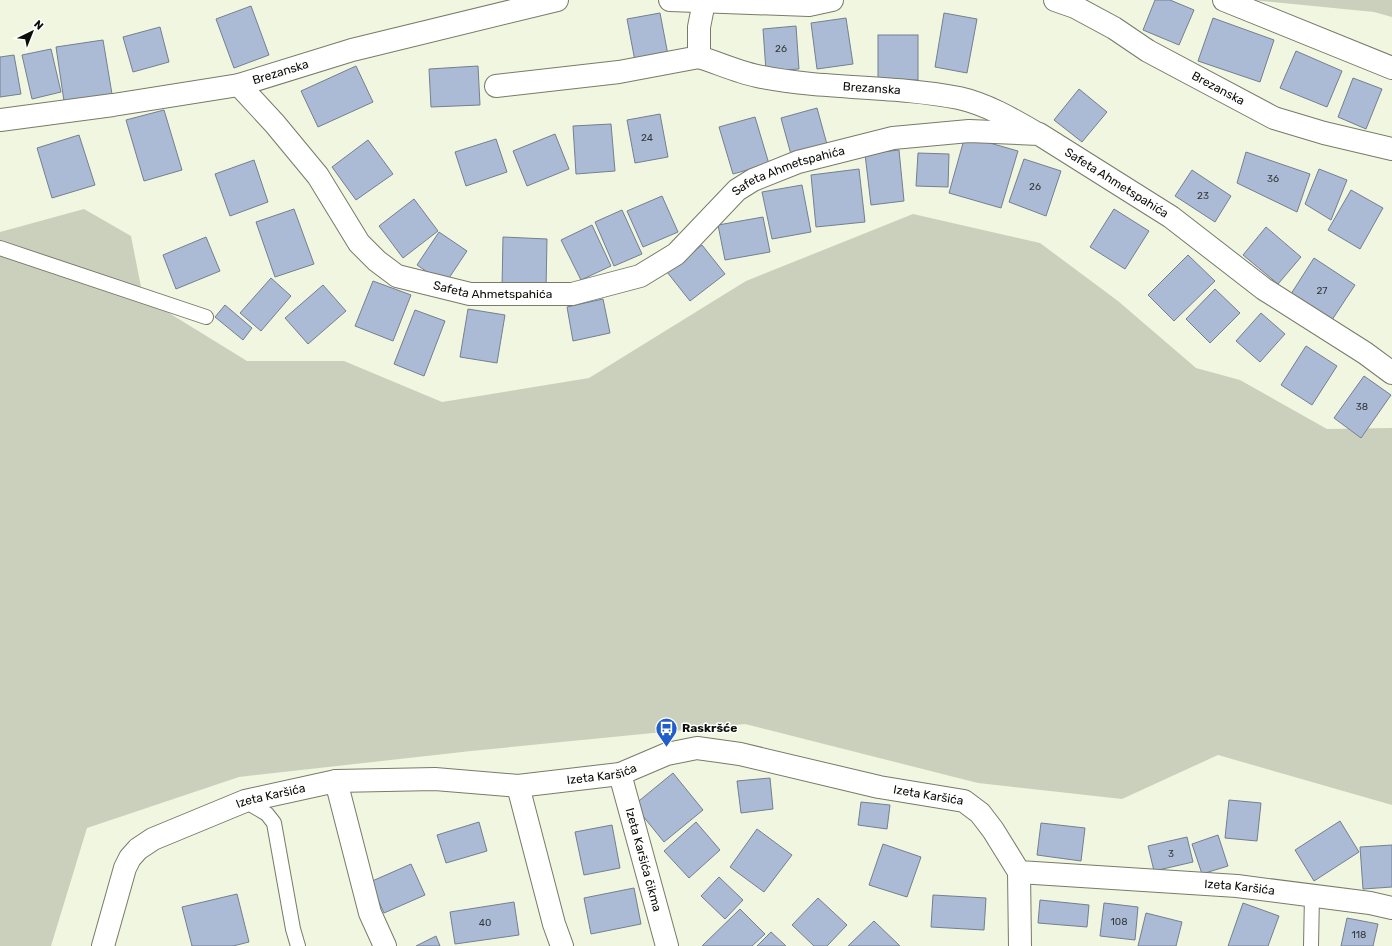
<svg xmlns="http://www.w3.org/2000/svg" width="1392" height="946" font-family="Rubik,sans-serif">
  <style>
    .green { fill: #cbd0bd }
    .building { fill: #abbbd5; stroke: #747f90 }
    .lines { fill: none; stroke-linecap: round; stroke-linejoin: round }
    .service-casing { stroke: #777b68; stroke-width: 16 }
    .minor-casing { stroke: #777b68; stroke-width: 24 }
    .service { stroke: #fff; stroke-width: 14 }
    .minor { stroke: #fff; stroke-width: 22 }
    .labels { text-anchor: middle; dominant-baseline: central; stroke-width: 3; stroke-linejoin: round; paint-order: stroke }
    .number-label { font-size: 10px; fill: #34383a }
    .street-label { font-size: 12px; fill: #0c0d07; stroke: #fff }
    .poi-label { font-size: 12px; font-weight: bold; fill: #0c0d07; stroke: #fff; text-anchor: start }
  </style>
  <rect width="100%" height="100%" fill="#f0f6e0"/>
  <!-- green -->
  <g class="green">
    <polygon points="1252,0 1392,0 1392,17 1374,12"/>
    <polygon points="84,209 131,236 143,297 247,361 344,361 442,402 589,378 746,281 913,214 1040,243 1118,301 1196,368 1240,380 1327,429 1392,428 1392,805 1218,755 1122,799 978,783 745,724 471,751 239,777 87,828 51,946 0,946 0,232"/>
  </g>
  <!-- building -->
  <g class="building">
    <polygon points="1155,0 1170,0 1194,10 1179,45 1143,30"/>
    <polygon points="251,6 269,55 234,68 216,19"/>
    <polygon points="660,13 668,55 635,61 627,19"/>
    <polygon points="944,13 977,19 967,73 935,67"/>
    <polygon points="846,18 853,64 817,69 811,23"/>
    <polygon points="1213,18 1274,40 1260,82 1198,61"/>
    <polygon points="796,26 799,69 766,71 763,29"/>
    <polygon points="160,27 169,62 133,72 123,37"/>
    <rect x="878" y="35" width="40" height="45"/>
    <polygon points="103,40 113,100 65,108 56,47"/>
    <polygon points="51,49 61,92 32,99 22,55"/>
    <polygon points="1296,51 1342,71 1327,107 1280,88"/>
    <polygon points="14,55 21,94 0,97 0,57"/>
    <polygon points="356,66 373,102 318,127 301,91"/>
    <polygon points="478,66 480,105 431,107 429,69"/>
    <polygon points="1353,78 1382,89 1366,129 1338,117"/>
    <polygon points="1079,89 1107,112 1082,142 1054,120"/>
    <polygon points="817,108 828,148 792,158 781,118"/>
    <polygon points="164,110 182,170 144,181 126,120"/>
    <polygon points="660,114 668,157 635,163 627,120"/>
    <polygon points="755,117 769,164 733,174 719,127"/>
    <polygon points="611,124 615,171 576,174 573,126"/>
    <polygon points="555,134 569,169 527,186 513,151"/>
    <polygon points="79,135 95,185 52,198 37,148"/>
    <polygon points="965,136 1018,151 1001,208 949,193"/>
    <polygon points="496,139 507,172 466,186 455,152"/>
    <polygon points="368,140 393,174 356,200 332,167"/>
    <polygon points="899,150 904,201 871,205 865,154"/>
    <polygon points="1246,152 1310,174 1297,212 1237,183"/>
    <polygon points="918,153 949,154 948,187 916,186"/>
    <polygon points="1024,159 1061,171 1046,216 1009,202"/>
    <polygon points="254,160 268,202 230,216 215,174"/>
    <polygon points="859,169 865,222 816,227 811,175"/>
    <polygon points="1319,169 1347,180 1331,220 1305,204"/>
    <polygon points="1192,170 1231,196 1215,222 1175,196"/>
    <polygon points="802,185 811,232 772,239 762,192"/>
    <polygon points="1351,190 1383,208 1360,249 1328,230"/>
    <polygon points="662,196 678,232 643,247 627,211"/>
    <polygon points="414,199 438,231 403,258 379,226"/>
    <polygon points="294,209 314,264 275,277 256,222"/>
    <polygon points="1114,209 1149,231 1125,269 1090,247"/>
    <polygon points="622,210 642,254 614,266 595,222"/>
    <polygon points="763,217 770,252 725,260 718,225"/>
    <polygon points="592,225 611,266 581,280 561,240"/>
    <polygon points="1266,227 1301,257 1278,284 1243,255"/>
    <polygon points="439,232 467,251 445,284 417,265"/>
    <polygon points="206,237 220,271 176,289 163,255"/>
    <polygon points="503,237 547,239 546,289 502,288"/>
    <polygon points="702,245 725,274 690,301 667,272"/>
    <polygon points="1188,255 1215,281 1174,321 1148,295"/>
    <polygon points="1314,258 1355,285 1330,323 1289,297"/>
    <polygon points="271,278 291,296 261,331 240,313"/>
    <polygon points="373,281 411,295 393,341 355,326"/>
    <polygon points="323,285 346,311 308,344 285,318"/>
    <polygon points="1215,289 1240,313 1210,343 1186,319"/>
    <polygon points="603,299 610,333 573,341 567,307"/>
    <polygon points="225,305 252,328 243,340 215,317"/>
    <polygon points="468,309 505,315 497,363 460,357"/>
    <polygon points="415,310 445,321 424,376 394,364"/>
    <polygon points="1261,313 1285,334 1260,362 1236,341"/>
    <polygon points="1306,346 1337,366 1312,405 1281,385"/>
    <polygon points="1364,376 1391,395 1361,438 1334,418"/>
    <polygon points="673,773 703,810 664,842 634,805"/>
    <polygon points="770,778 773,809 741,813 737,781"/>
    <polygon points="1229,800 1261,803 1257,841 1225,838"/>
    <polygon points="861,802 890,805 887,829 858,825"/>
    <polygon points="1340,821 1359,852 1314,881 1295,850"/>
    <polygon points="479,822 487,851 446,863 437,835"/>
    <polygon points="696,822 720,850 689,878 664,851"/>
    <polygon points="1041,823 1085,828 1081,861 1037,855"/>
    <polygon points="612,825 620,868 584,875 575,832"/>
    <polygon points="757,829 792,855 764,892 730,867"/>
    <polygon points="1218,835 1228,866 1202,874 1192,844"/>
    <polygon points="1187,837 1193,862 1154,871 1148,846"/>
    <polygon points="883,844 921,857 907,897 869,885"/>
    <polygon points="1392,845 1392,887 1363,889 1360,847"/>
    <polygon points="411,864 425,895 384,913 370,882"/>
    <polygon points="719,877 743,900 725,919 701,896"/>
    <polygon points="634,888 641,924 591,934 584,898"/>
    <polygon points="237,894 249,942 233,946 192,946 182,907"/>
    <polygon points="933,895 986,898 984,930 931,927"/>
    <polygon points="818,898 847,925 827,946 814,946 792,925"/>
    <polygon points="1040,900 1089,905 1087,927 1038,923"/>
    <polygon points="514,902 519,935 455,944 450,912"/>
    <polygon points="1104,903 1138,907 1135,940 1100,936"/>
    <polygon points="1243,903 1279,916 1268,946 1228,946"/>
    <polygon points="740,909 765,934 752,946 702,946"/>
    <polygon points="1146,913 1182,922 1176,946 1138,946"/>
    <polygon points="1347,918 1378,924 1373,946 1341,946"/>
    <polygon points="874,921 900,946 848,946"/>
    <polygon points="771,932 786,946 757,946"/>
    <polygon points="436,936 440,946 416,946"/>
  </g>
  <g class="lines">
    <defs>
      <g id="service">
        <polyline points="0,248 206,317"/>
        <polyline points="245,801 267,814 274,823 293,929 298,946"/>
        <polyline points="1311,946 1312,895"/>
      </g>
      <g id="minor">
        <polyline points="670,0 809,5 832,0"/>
        <path id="s1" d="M1055,0L1075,7L1114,28L1148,51L1274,118L1324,133L1392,149"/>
        <polyline points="1224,0 1392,68"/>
        <path id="s2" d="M704,2L699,27V57C718,63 738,72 757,76C824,90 892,85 959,98C986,104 1012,119 1036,133"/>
        <path id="s3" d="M239,85L275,124L318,176L359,243L377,261L397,276L470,294H572L640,276L676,254L737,190L753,180L798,162L893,138L969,131L1039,134L1171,217L1264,289L1365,353L1392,373"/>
        <polyline points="496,86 619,72 699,57"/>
        <path id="s4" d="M0,120L113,105L239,85L352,50L557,0"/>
        <path id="s5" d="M620,774L667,946"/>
        <polyline points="336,781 370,913 385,946"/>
        <polyline points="518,786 554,924 562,946"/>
        <polyline points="1019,872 1020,946"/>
        <path id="s6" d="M103,946L125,868L130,858L138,849L153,839L245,801L336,781L435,779L518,786L620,774L667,754L697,748L740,754L879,787L964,801L980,813L993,830L1019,872L1237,886L1370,903L1392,908"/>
      </g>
    </defs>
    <!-- service casing -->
    <use href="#service" class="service-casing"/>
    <!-- minor casing -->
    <use href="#minor" class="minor-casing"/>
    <!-- service -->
    <use href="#service" class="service"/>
    <!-- minor -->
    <use href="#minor" class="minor"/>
  </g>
  <!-- icons -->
  <defs>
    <symbol id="bus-pin" viewBox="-11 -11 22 30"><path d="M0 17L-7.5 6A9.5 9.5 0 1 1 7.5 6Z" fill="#215eca" stroke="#fff"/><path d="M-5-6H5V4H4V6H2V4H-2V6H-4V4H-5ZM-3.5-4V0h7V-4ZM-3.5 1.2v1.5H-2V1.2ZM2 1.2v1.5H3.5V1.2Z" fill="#fff"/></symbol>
  </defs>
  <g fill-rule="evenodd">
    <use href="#bus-pin" x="654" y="716" width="25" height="34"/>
  </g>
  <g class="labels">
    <!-- number labels -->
    <g class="number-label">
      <text x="781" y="49">26</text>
      <text x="647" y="138">24</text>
      <text x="1273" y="179">36</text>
      <text x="1035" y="187">26</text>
      <text x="1203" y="196">23</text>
      <text x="1322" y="291">27</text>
      <text x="1362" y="407">38</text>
      <text x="1171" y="854">3</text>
      <text x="1119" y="922">108</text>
      <text x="485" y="923">40</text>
      <text x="1359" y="935">118</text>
    </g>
    <!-- street labels -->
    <g class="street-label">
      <text stroke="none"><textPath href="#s4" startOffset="285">Brezanska</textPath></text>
      <text stroke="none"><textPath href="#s2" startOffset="232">Brezanska</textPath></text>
      <text stroke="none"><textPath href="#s1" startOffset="186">Brezanska</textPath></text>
      <text stroke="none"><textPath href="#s3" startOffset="683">Safeta Ahmetspahića</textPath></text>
      <text stroke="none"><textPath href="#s3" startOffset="1031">Safeta Ahmetspahića</textPath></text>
      <text stroke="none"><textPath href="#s3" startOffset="347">Safeta Ahmetspahića</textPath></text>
      <text stroke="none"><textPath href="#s6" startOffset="582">Izeta Karšića</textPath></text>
      <text stroke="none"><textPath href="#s6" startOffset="918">Izeta Karšića</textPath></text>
      <text stroke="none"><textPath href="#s6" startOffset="248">Izeta Karšića</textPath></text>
      <text stroke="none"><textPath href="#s5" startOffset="89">Izeta Karšića čikma</textPath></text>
      <text stroke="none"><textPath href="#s6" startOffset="1266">Izeta Karšića</textPath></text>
    </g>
    <!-- poi labels -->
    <g class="poi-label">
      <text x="682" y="728">Raskršće</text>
    </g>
  </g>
  <!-- north arrow -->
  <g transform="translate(32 32) rotate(43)" stroke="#ffffff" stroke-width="3" paint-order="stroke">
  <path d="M0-3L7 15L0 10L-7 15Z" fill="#0c0d07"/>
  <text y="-6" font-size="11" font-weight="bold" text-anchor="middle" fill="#0c0d07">N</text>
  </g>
</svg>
